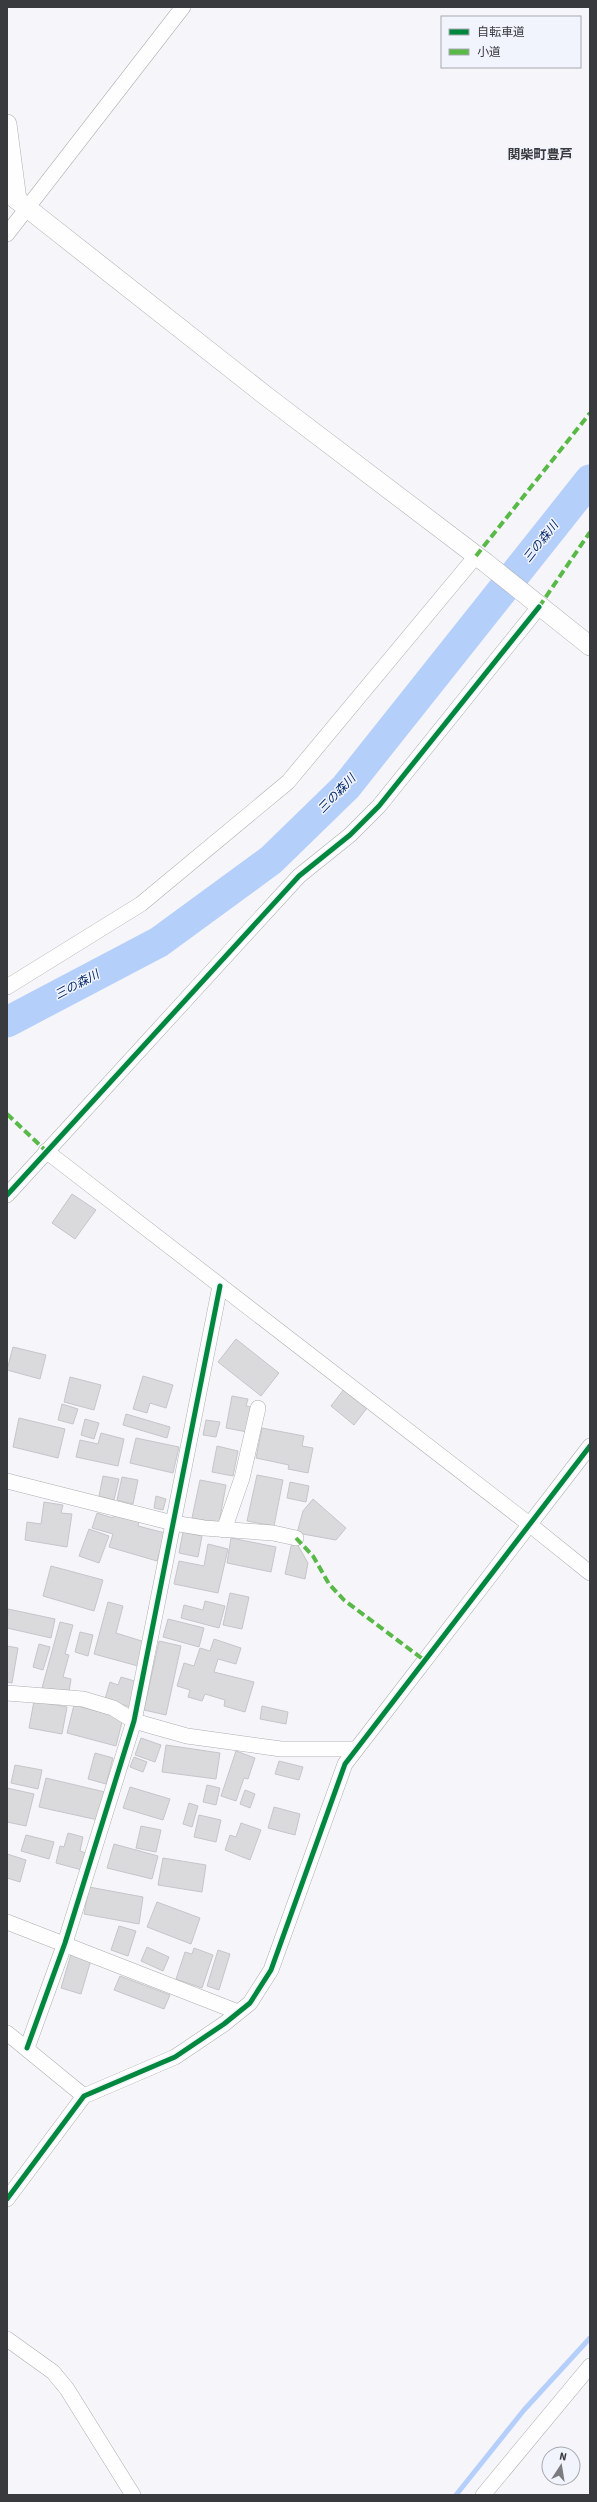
<svg xmlns="http://www.w3.org/2000/svg" width="597" height="2502" font-family="'Source Sans 3','Noto Sans JP',sans-serif">
  <style>
    .lines { fill: none; stroke-linecap: round; stroke-linejoin: round }
    .stream { stroke: #b5cffb; stroke-width: 5 }
    .river { stroke: #b5cffb; stroke-width: 31 }
    .building { fill: #dadadd; stroke: #c6c6ca }
    .minor-casing { stroke: #aeaeb2; stroke-width: 16 }
    .tertiary-casing { stroke: #aeaeb2; stroke-width: 20 }
    .minor { stroke: #fefefe; stroke-width: 15 }
    .tertiary { stroke: #fefefe; stroke-width: 19 }
    .quiet { stroke: #58b947; stroke-width: 4; stroke-dasharray: 8 4; stroke-linecap: butt }
    .cycleway-casing { stroke: #f2f4fd; stroke-width: 8 }
    .cycleway { stroke: #00873e; stroke-width: 5 }
    .labels { text-anchor: middle; dominant-baseline: central; stroke-width: 3; stroke-linejoin: round; paint-order: stroke }
    .water-label { font-size: 12px; font-style: italic; fill: #022968; stroke: #f2f4fd }
    .quarter-label { font-size: 13px; font-weight: bold; fill: #393a3e; stroke: #f2f4fd }
  </style>
  <rect width="100%" height="100%" fill="#f5f5fa"/>
  <g class="lines">
    <!-- stream -->
    <polyline class="stream" points="456,2495 524,2410 590,2338"/>
    <!-- river -->
    <polyline class="river" points="7,1022 159,942 271,860 346,787 590,480"/>
  </g>
  <!-- building -->
  <g class="building">
    <polygon points="72,1194 96,1210 75,1239 52,1223"/>
    <polygon points="236,1339 279,1373 261,1396 218,1362"/>
    <polygon points="13,1347 46,1355 40,1379 7,1370"/>
    <polygon points="143,1376 173,1385 166,1408 150,1403 147,1413 133,1409"/>
    <polygon points="70,1377 101,1385 94,1410 64,1402"/>
    <polygon points="344,1389 367,1408 354,1425 331,1406"/>
    <polygon points="232,1396 248,1399 246,1406 252,1407 247,1432 226,1428"/>
    <polygon points="62,1404 78,1409 73,1424 58,1420"/>
    <polygon points="126,1414 170,1427 167,1438 123,1425"/>
    <polygon points="19,1418 65,1429 58,1458 13,1447"/>
    <polygon points="85,1419 99,1423 94,1439 81,1435"/>
    <polygon points="206,1420 220,1422 216,1437 203,1435"/>
    <polygon points="262,1428 304,1436 302,1446 313,1448 308,1473 288,1469 289,1465 256,1458"/>
    <polygon points="101,1433 124,1439 118,1466 76,1457 80,1440 98,1444"/>
    <polygon points="136,1438 179,1447 173,1473 130,1463"/>
    <polygon points="217,1446 238,1451 233,1476 212,1472"/>
    <polygon points="257,1475 283,1480 274,1526 247,1521"/>
    <polygon points="103,1476 119,1479 114,1500 99,1496"/>
    <polygon points="122,1477 138,1480 133,1504 117,1500"/>
    <polygon points="200,1480 226,1485 219,1523 192,1518"/>
    <polygon points="290,1482 309,1486 306,1502 287,1498"/>
    <polygon points="156,1496 166,1499 163,1510 154,1508"/>
    <polygon points="313,1499 346,1528 336,1540 297,1533 303,1511"/>
    <polygon points="44,1502 63,1505 61,1513 72,1514 67,1547 25,1540 27,1522 41,1524"/>
    <polygon points="97,1513 113,1518 114,1513 139,1521 138,1526 165,1533 157,1561 109,1547 113,1534 92,1528"/>
    <polygon points="89,1529 109,1536 99,1563 79,1556"/>
    <polygon points="183,1532 202,1536 198,1557 179,1553"/>
    <polygon points="231,1538 276,1547 271,1572 227,1563"/>
    <polygon points="292,1542 296,1542 308,1563 305,1579 285,1574"/>
    <polygon points="208,1544 228,1549 218,1593 174,1584 179,1561 204,1566"/>
    <polygon points="51,1566 103,1580 94,1611 43,1596"/>
    <polygon points="230,1593 249,1597 242,1629 223,1625"/>
    <polygon points="205,1601 225,1606 219,1628 181,1618 184,1605 203,1610"/>
    <polygon points="108,1602 123,1606 116,1633 145,1642 138,1666 94,1654"/>
    <polygon points="8,1609 55,1619 51,1638 7,1628"/>
    <polygon points="168,1619 204,1628 199,1647 163,1637"/>
    <polygon points="60,1622 73,1625 65,1654 69,1655 63,1677 71,1679 69,1692 42,1688"/>
    <polygon points="80,1632 93,1635 88,1656 75,1652"/>
    <polygon points="214,1639 241,1648 236,1664 218,1659 214,1672 254,1682 245,1712 224,1706 225,1700 205,1694 202,1701 188,1697 190,1690 177,1686 184,1663 194,1666 200,1648 210,1651"/>
    <polygon points="159,1641 181,1646 166,1715 144,1710"/>
    <polygon points="39,1644 50,1647 43,1670 33,1667"/>
    <polygon points="7,1646 18,1648 12,1683 7,1682"/>
    <polygon points="121,1677 138,1682 130,1707 105,1699 110,1682 118,1685"/>
    <polygon points="34,1701 67,1707 62,1734 29,1728"/>
    <polygon points="74,1705 123,1718 116,1746 67,1733"/>
    <polygon points="262,1706 288,1712 286,1724 260,1719"/>
    <polygon points="141,1738 161,1745 155,1762 135,1755"/>
    <polygon points="166,1745 220,1753 216,1779 162,1772"/>
    <polygon points="236,1751 255,1758 248,1779 244,1778 236,1801 221,1796"/>
    <polygon points="95,1753 113,1758 106,1784 88,1779"/>
    <polygon points="134,1757 147,1762 143,1772 130,1767"/>
    <polygon points="279,1761 303,1767 299,1780 275,1774"/>
    <polygon points="15,1765 42,1770 38,1789 11,1783"/>
    <polygon points="46,1778 105,1792 98,1820 39,1807"/>
    <polygon points="207,1785 220,1788 216,1805 203,1802"/>
    <polygon points="130,1787 170,1799 163,1820 123,1808"/>
    <polygon points="7,1788 34,1794 26,1826 7,1822"/>
    <polygon points="245,1790 255,1794 250,1808 240,1804"/>
    <polygon points="189,1803 198,1806 192,1827 183,1824"/>
    <polygon points="274,1807 300,1814 295,1835 268,1828"/>
    <polygon points="199,1815 221,1820 216,1842 194,1837"/>
    <polygon points="241,1823 261,1830 250,1860 225,1850 230,1835 236,1837"/>
    <polygon points="141,1826 161,1830 156,1852 136,1848"/>
    <polygon points="68,1833 83,1837 80,1851 86,1853 82,1870 56,1863 60,1846 64,1847"/>
    <polygon points="26,1835 54,1842 49,1859 21,1851"/>
    <polygon points="114,1844 158,1856 152,1879 107,1868"/>
    <polygon points="7,1854 26,1860 20,1882 7,1878"/>
    <polygon points="163,1858 206,1865 202,1892 158,1885"/>
    <polygon points="89,1887 143,1897 139,1924 84,1914"/>
    <polygon points="157,1902 200,1918 191,1944 147,1927"/>
    <polygon points="119,1926 136,1931 128,1956 111,1950"/>
    <polygon points="147,1947 169,1957 163,1971 141,1961"/>
    <polygon points="194,1948 213,1955 202,1988 176,1979 185,1952 192,1954"/>
    <polygon points="218,1950 230,1954 219,1990 207,1986"/>
    <polygon points="71,1954 91,1960 81,1994 61,1988"/>
    <polygon points="120,1976 170,1995 164,2009 114,1990"/>
  </g>
  <g class="lines">
    <defs>
      <g id="minor">
        <polyline points="7,234 183,7"/>
        <polyline points="7,987 141,904 288,782 476,556"/>
        <polyline points="46,1151 529,1524 590,1573"/>
        <polyline points="7,1195 299,876 350,835 379,806 539,607"/>
        <polyline points="7,1481 173,1523 204,1528 273,1533 296,1538"/>
        <polyline points="224,1530 242,1478 258,1408"/>
        <polyline points="7,1693 83,1699 113,1708 134,1721 187,1736 281,1749 356,1749"/>
        <polyline points="7,1922 238,2012"/>
        <polyline points="7,2033 84,2096"/>
        <polyline points="27,2048 65,1943 134,1721 220,1286"/>
        <polyline points="7,2199 84,2096 175,2057 224,2024 250,2003 271,1970 345,1764 590,1446"/>
        <polyline points="7,2339 53,2372 67,2389 133,2495"/>
        <polyline points="483,2495 590,2366"/>
      </g>
      <g id="tertiary">
        <polyline points="7,124 17,200"/>
        <polyline points="7,192 266,396 486,563 590,646"/>
      </g>
    </defs>
    <!-- minor casing -->
    <use href="#minor" class="minor-casing"/>
    <!-- tertiary casing -->
    <use href="#tertiary" class="tertiary-casing"/>
    <!-- minor -->
    <use href="#minor" class="minor"/>
    <!-- tertiary -->
    <use href="#tertiary" class="tertiary"/>
    <!-- quiet -->
    <g class="quiet">
      <polyline points="476,556 590,413"/>
      <polyline points="539,607 590,532"/>
      <polyline points="7,1114 46,1151"/>
      <polyline points="296,1538 313,1556 329,1584 344,1600 424,1660"/>
    </g>
    <defs>
      <g id="cycleway">
        <polyline points="7,1195 299,876 350,835 379,806 539,607"/>
        <polyline points="27,2048 65,1943 134,1721 220,1286"/>
        <polyline points="7,2199 84,2096 175,2057 224,2024 250,2003 271,1970 345,1764 590,1446"/>
      </g>
    </defs>
    <!-- cycleway casing -->
    <use href="#cycleway" class="cycleway-casing"/>
    <!-- cycleway -->
    <use href="#cycleway" class="cycleway"/>
  </g>
  <g class="labels">
    <!-- water labels -->
    <g class="water-label">
      <text transform="translate(541 542) rotate(-52)">三の森川</text>
      <text transform="translate(337 794) rotate(-46)">三の森川</text>
      <text transform="translate(77 985) rotate(-28)">三の森川</text>
    </g>
    <!-- quarter labels -->
    <g class="quarter-label">
      <text x="540" y="155">関柴町豊芦</text>
    </g>
  </g>
  <!-- border -->
  <rect width="597" height="2502" fill="none" stroke="#393a3e" stroke-width="16"/>
  <!-- legend -->
  <rect x="441" y="16" width="140" height="52" fill="#f2f4fd" stroke="#a8aab1"/>
  <rect x="449" y="29" width="20" height="6" fill="#00873e" stroke="#a8aab1"/>
  <text x="477" y="36" font-size="12" fill="#393a3e">自転車道</text>
  <rect x="449" y="49" width="20" height="6" fill="#58b947" stroke="#a8aab1"/>
  <text x="477" y="56" font-size="12" fill="#393a3e">小道</text>
  <!-- north arrow -->
  <g transform="translate(561 2466) rotate(12)"><circle r="19" fill="#f2f4fd" stroke="#a8aab1"/>
  <path d="M0-3L7 15L0 10L-7 15Z" fill="#7b7b80"/>
  <text y="-6" font-size="11" font-weight="bold" text-anchor="middle" fill="#393a3e">N</text>
  </g>
</svg>
